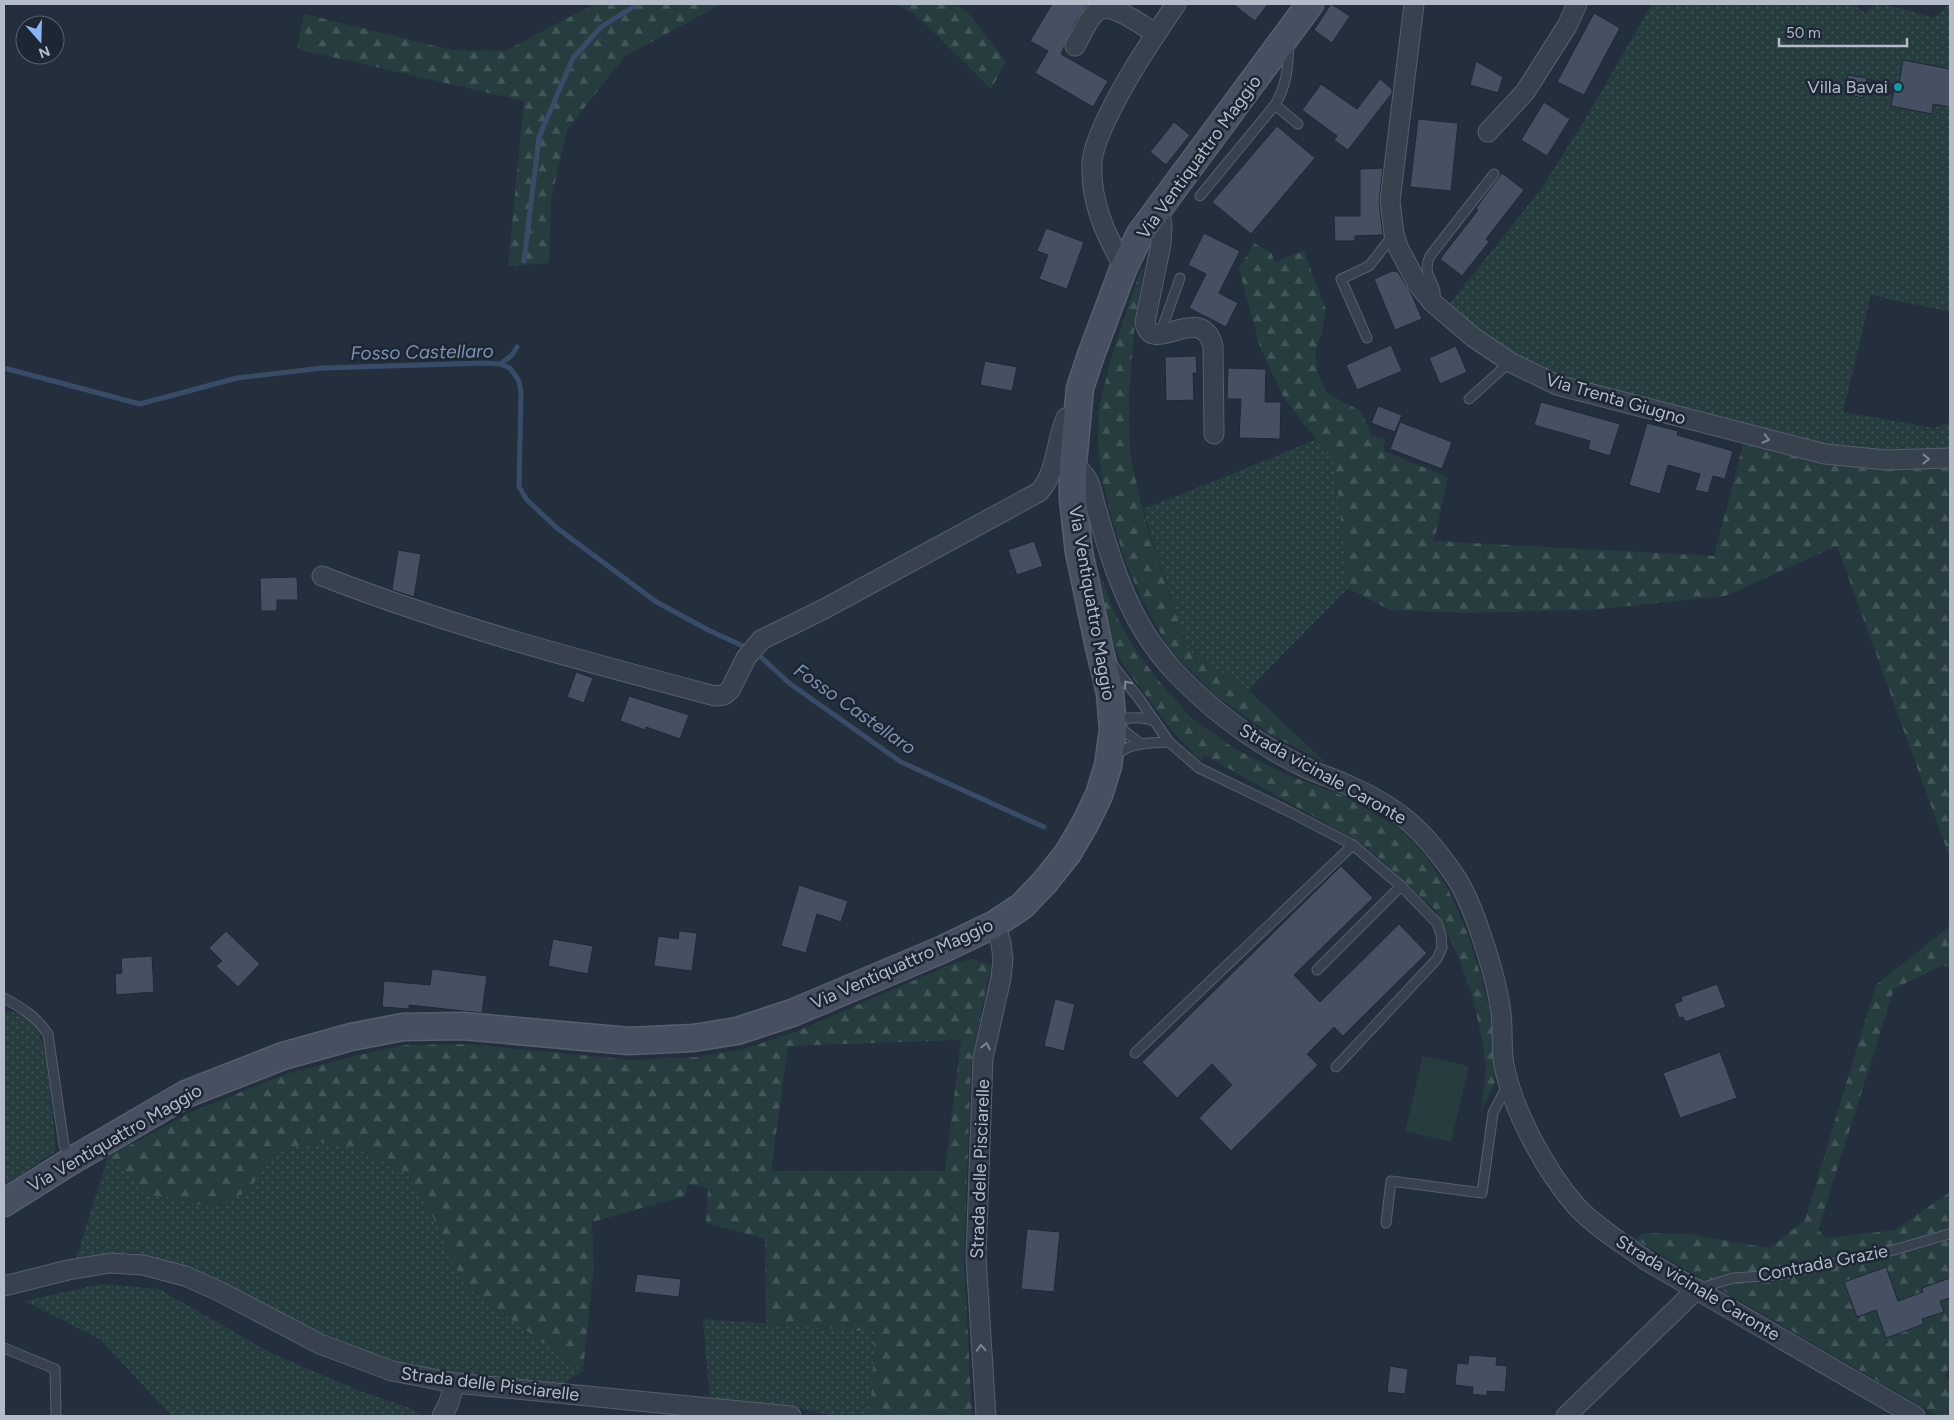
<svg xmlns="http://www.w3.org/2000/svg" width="1954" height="1420" font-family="Figtree,sans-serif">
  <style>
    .grass { fill: url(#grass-dots) }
    .forest { fill: url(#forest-firs); fill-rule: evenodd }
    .pitch { fill: #263c3f }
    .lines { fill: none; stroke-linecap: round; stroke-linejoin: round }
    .stream { stroke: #394c67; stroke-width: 5 }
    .building { fill: #455162; stroke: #1f2835 }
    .service-casing { stroke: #565f6c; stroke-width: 11 }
    .minor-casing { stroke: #565f6c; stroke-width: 21 }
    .secondary-casing { stroke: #565f6c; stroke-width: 29 }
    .service { stroke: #38414e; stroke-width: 9 }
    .minor { stroke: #38414e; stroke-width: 19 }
    .secondary { stroke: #465061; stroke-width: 26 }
    .oneway { stroke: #7c8592 }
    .culture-dot { fill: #0f9aa8; stroke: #1d2633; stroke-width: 2 }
    .labels { text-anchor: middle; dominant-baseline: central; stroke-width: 5; stroke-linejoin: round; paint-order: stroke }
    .poi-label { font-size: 18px; fill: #b4bcc9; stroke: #1d2633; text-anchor: end }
    .street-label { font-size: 18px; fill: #b4bcc9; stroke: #1d2633 }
    .water-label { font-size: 19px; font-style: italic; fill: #7c92b1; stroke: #1d2633 }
  </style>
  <defs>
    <pattern id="grass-dots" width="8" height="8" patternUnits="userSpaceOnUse" patternTransform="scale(1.25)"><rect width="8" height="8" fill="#263c3f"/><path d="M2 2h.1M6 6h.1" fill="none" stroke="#435659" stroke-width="1.8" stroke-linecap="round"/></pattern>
    <pattern id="forest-firs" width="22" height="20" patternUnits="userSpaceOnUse" patternTransform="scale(1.25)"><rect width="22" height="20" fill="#263c3f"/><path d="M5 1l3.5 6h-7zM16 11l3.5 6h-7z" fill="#435659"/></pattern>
  </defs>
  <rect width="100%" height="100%" fill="#242f3e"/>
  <!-- grass -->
  <g class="grass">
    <polygon points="1652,4 1853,4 1865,13 1874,4 1884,4 1935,18 1950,4 1950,69 1903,60 1899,84 1848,75 1845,94 1862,98 1864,89 1893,95 1891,106 1931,114 1933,104 1950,107 1950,312 1871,295 1843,412 1935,428 1947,423 1950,423 1950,451 1884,451 1825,445 1590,387 1544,371 1498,346 1448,306 1542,188 1587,116"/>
    <polygon points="1317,439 1335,465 1348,588 1248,690 1188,650 1143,509 1230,475"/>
    <path d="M4,1012C13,1012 22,1013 30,1019C50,1035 53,1124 56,1151L4,1186Z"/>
    <polygon points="318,1142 359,1149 407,1173 437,1224 451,1259 466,1287 583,1371 560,1386 404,1367 302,1325 202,1272 132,1252 76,1258 108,1157 131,1175 145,1196 169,1197 213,1208 249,1191 274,1151"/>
    <polygon points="101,1284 159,1289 271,1353 360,1391 410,1408 423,1416 172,1416 101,1340 25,1301"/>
    <polygon points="703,1319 875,1332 870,1416 833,1416 801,1408 710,1401"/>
  </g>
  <!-- forest -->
  <g class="forest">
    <polygon points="594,4 721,4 624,57 567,130 551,200 549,263 508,266 524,101 297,49 304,14 452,50 505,51"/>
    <polygon points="896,4 956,4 969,14 1006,62 991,89 916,15"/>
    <polygon points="1254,243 1272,254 1274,262 1304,251 1326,310 1322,332 1315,352 1318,374 1328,394 1361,411 1371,435 1385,438 1384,451 1448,477 1434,541 1714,556 1744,441 1890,469 1950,466 1950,858 1837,546 1725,596 1590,610 1468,613 1390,610 1348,588 1335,465 1317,439 1305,426 1283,396 1260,347 1239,269"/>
    <polygon points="1144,268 1135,319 1129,395 1130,454 1144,517 1188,650 1248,690 1327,764 1271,735 1214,694 1170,650 1143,602 1126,563 1113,523 1102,479 1098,445 1099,408 1111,358 1140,271"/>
    <path d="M1093,556L1115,614L1133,646L1154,675L1190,717L1235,749L1290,776L1344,796L1389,822L1406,835L1424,854L1448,889L1466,930L1481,976L1492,1021L1495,1083L1481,1112L1486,1068L1482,1038L1472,995L1457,953L1435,910L1366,846L1205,755L1200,761L1169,727L1122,663C1106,630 1101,593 1093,556Z"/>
    <polygon points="1950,926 1950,968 1943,965 1894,989 1818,1230 1827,1238 1895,1230 1950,1192 1950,1367 1944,1376 1950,1381 1950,1416 1938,1416 1661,1255 1635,1239 1645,1233 1687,1234 1770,1248 1805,1220 1876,985"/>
    <path d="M972,959L991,965L971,1063L964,1261L972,1416H870L875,1332L766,1324L765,1239L706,1223L708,1189L688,1184L685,1196L592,1222L594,1267L583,1371L466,1287L451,1259L437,1224L407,1173L359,1149L318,1142L274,1151L249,1191L213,1208L169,1197L145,1196L131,1175L108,1157L189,1113L286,1074L354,1056L406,1045L466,1044L631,1060L696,1057L740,1050L795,1032L954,963ZM961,1040L945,1171H771L788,1046Z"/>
  </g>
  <!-- pitch -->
  <polygon class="pitch" points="1423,1056 1469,1066 1451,1142 1405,1131"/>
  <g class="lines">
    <!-- stream -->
    <g class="stream">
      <polyline points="524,261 539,137 573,58 601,27 638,4"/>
      <polyline points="500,364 512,355 517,347"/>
      <polyline points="4,368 140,404 237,378 323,368 485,363 500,364 510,368 519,381 521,392 519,487 527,500 557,528 655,601 708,630 743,646"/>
      <polyline points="762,658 789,683 901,762 1044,827"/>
    </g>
  </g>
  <!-- building -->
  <g class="building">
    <polygon points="1052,4 1088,4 1075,23 1061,54 1108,81 1093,107 1035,73 1048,51 1030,41"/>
    <polygon points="1233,4 1268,4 1255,21"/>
    <polygon points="1331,4 1350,16 1332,43 1314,30"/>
    <polygon points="1594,13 1620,28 1584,95 1557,82"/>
    <polygon points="1903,60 1950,69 1950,107 1933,104 1932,114 1891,106 1895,84 1899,84"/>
    <polygon points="1476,61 1503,77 1498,93 1470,85"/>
    <polygon points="1848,75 1867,78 1863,98 1845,94"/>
    <polygon points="1380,79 1392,89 1392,93 1348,150 1334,140 1337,136 1302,110 1321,84 1357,109"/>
    <polygon points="1544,102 1570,119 1547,156 1521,140"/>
    <polygon points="1418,119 1458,123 1451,191 1410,187"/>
    <polygon points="1174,122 1190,135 1166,165 1150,152"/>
    <polygon points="1277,126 1315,158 1251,234 1212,202"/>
    <polygon points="1383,168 1379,202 1383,235 1355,236 1355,241 1335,241 1334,216 1360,216 1360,169"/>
    <polygon points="1502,173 1524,190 1486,239 1489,242 1462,276 1440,259 1478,210 1476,208"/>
    <polygon points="1046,228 1084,242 1067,289 1039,279 1048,255 1037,251"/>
    <polygon points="1204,233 1240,251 1219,293 1238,303 1226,327 1189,308 1206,274 1188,265"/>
    <polygon points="1392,271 1398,272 1412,295 1422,319 1395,330 1374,279"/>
    <polygon points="1391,345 1402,371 1357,390 1346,365"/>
    <polygon points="1456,346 1467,372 1440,384 1429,358"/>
    <polygon points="1196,356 1197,373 1193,373 1194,400 1166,401 1165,357"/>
    <polygon points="985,361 1017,367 1012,391 980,385"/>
    <polygon points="1228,368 1266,369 1265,402 1281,402 1280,439 1239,438 1241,399 1227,399"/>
    <polygon points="1541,402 1620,424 1610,456 1588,449 1590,441 1534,425"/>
    <polygon points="1378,406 1402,415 1395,432 1371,423"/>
    <polygon points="1400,422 1452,442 1442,469 1390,449"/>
    <polygon points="1647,423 1678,431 1677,435 1733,451 1725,479 1713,476 1708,493 1695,490 1700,474 1668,465 1660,494 1629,485"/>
    <polygon points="1034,541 1043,566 1017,575 1008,550"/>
    <polygon points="398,550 421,554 414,597 392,590"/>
    <polygon points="297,577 298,600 277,600 277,611 261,611 260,578"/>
    <polygon points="576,672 593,678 584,703 567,697"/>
    <polygon points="629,696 689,715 680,739 646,727 645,730 620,721"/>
    <polygon points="1341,866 1373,898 1294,975 1320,1002 1399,924 1427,953 1343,1036 1334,1027 1307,1054 1318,1065 1231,1151 1199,1118 1232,1085 1212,1064 1177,1098 1142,1062"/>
    <polygon points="799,885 848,901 841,922 817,914 806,953 781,946"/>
    <polygon points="226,931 260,964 238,987 216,966 222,961 209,948"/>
    <polygon points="679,931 697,933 692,971 654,966 658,936 678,939"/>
    <polygon points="553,939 593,946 588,974 548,966"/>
    <polygon points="152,956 154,992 116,995 115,974 122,973 121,958"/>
    <polygon points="432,969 487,976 482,1013 409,1005 409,1009 382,1007 384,981 430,985"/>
    <polygon points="1717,984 1726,1007 1685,1022 1683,1017 1679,1018 1674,1004 1682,1001 1681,997"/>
    <polygon points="1055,999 1075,1004 1064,1051 1044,1046"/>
    <polygon points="1720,1052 1737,1098 1680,1118 1663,1073"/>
    <polygon points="1027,1229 1060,1232 1054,1292 1021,1289"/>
    <polygon points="1886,1267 1898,1301 1923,1292 1922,1288 1950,1278 1950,1298 1940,1301 1944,1312 1922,1319 1924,1324 1886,1338 1876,1310 1857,1317 1844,1282"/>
    <polygon points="637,1274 681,1279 679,1297 634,1292"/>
    <polygon points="1469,1355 1497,1357 1496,1365 1507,1366 1505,1392 1487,1391 1487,1396 1472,1394 1473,1387 1455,1385 1457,1363 1468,1364"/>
    <polygon points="1390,1366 1408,1369 1405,1394 1387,1392"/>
  </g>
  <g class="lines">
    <defs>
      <g id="service">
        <path d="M1275,105C1287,85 1288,67 1289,44"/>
        <polyline points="1200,196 1275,105 1298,124"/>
        <path d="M1434,300C1440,284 1420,277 1430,256L1494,174"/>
        <polyline points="1160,334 1180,278"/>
        <polyline points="1367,338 1341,279 1369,266 1394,234"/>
        <polyline points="1469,399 1510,362"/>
        <polyline points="1111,663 1140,700 1169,742 1199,768 1286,810 1353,845 1401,886 1437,923 1441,935 1442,948 1437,959 1336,1067"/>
        <path d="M1114,721C1128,717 1140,716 1155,721"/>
        <polyline points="1118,726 1141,744"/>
        <path d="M1116,756C1128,742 1152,743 1169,742"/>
        <polyline points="1317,970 1401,886"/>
        <path d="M4,998C22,1008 36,1016 48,1034L64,1145L70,1158"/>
        <polyline points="1135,1053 1353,845"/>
        <polyline points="1386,1223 1391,1181 1482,1193 1493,1113 1508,1084"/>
        <polyline points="1698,1289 1733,1278 1778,1275 1883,1253 1949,1234"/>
        <polyline points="4,1348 55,1369 56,1416"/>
      </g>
      <g id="minor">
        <polyline points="1414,4 1390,201 1394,234 1398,247 1417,283 1432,302 1473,337 1510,362 1557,385 1825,454 1886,460 1950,458"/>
        <path d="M1075,46C1081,36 1087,20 1096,12C1110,0 1143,26 1156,34"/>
        <polyline points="1488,132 1525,92 1567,26 1577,4"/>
        <path d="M1159,207L1162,225L1161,244L1145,322C1151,358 1201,300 1213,346L1214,434"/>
        <path d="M1124,267C1105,234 1090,201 1092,162C1093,148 1100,134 1105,122C1125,79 1150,43 1176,4"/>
        <path d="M1073,463C1077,468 1084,473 1087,479C1092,487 1093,499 1096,508C1104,534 1111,562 1122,587C1134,617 1152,647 1174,671C1210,709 1255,743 1302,766C1318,774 1335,779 1350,786C1400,808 1425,832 1455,876C1474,904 1497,979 1501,1013C1503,1030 1501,1048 1504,1065C1513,1111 1546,1172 1577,1207C1597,1228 1624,1244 1647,1261L1915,1416"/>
        <path d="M322,576C450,626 583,661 715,696L724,695L730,690L746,658L761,640L824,609L1039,492C1058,471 1055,442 1066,418L1078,415"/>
        <polyline points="4,1286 68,1270 110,1263 143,1265 185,1276 219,1291 320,1344 392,1371 455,1383 791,1416"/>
        <polyline points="442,1416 448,1405 455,1383"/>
        <polyline points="986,1416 976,1257 983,1058 1001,978 1003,959 1001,943 995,924"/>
        <polyline points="1566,1416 1697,1289"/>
      </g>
      <polyline id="secondary" points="4,1203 71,1161 186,1094 283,1056 351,1037 403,1027 463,1026 629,1041 693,1038 737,1031 792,1013 941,950 995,924 1022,906 1045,882 1068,853 1085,824 1099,795 1108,766 1113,730 1110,693 1099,647 1079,552 1073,499 1073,463 1080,388 1091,355 1124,267 1140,234 1310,4"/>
    </defs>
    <!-- service casing -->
    <use href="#service" class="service-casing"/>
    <!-- minor casing -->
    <use href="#minor" class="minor-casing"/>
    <!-- secondary casing -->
    <use href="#secondary" class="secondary-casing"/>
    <!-- service -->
    <use href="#service" class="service"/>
    <!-- minor -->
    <use href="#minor" class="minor"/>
    <!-- secondary -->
    <use href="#secondary" class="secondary"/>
  </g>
  <!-- one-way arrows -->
  <defs><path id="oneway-chevron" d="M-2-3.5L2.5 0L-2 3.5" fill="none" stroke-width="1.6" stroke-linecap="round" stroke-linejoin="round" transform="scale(1.25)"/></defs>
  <g class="oneway">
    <use href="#oneway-chevron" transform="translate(1766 439) rotate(14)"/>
    <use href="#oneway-chevron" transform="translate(1926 459)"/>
    <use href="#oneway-chevron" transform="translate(1127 684) rotate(-128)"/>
    <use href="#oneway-chevron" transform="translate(986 1046) rotate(-78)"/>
    <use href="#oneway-chevron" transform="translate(981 1348) rotate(-93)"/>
  </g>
  <!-- markers -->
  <circle class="culture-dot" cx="1898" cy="87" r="5"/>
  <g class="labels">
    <!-- poi labels -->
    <g class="poi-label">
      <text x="1888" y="87">Villa Bavai</text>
    </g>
    <!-- street labels -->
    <g class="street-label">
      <text transform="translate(1199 157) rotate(-54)">Via Ventiquattro Maggio</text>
      <text transform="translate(1616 399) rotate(16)">Via Trenta Giugno</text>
      <text transform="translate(1092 603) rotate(80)">Via Ventiquattro Maggio</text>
      <text transform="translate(1323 774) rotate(29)">Strada vicinale Caronte</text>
      <text transform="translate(902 964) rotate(-24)">Via Ventiquattro Maggio</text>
      <text transform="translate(115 1138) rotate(-30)">Via Ventiquattro Maggio</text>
      <text transform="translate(980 1169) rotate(-88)">Strada delle Pisciarelle</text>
      <text transform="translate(1823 1263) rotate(-11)">Contrada Grazie</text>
      <text transform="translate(1698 1288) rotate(31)">Strada vicinale Caronte</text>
      <text transform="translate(490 1384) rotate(7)">Strada delle Pisciarelle</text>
    </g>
    <!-- water labels -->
    <g class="water-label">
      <text transform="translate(422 352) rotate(-1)">Fosso Castellaro</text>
      <text transform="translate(855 709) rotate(35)">Fosso Castellaro</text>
    </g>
  </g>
  <!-- border -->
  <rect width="1954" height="1420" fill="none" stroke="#b4bcc9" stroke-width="10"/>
  <!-- north arrow -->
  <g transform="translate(40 40) rotate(160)"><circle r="24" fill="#1d2633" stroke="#59626f"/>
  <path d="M0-4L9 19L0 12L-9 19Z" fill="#8ab4f8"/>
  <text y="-8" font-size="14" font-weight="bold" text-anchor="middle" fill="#b4bcc9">N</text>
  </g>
  <!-- scale -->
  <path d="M1779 38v8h128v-8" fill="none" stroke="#b4bcc9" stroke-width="2.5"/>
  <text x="1786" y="38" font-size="15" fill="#b4bcc9" stroke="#1d2633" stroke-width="4" paint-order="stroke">50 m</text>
</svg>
